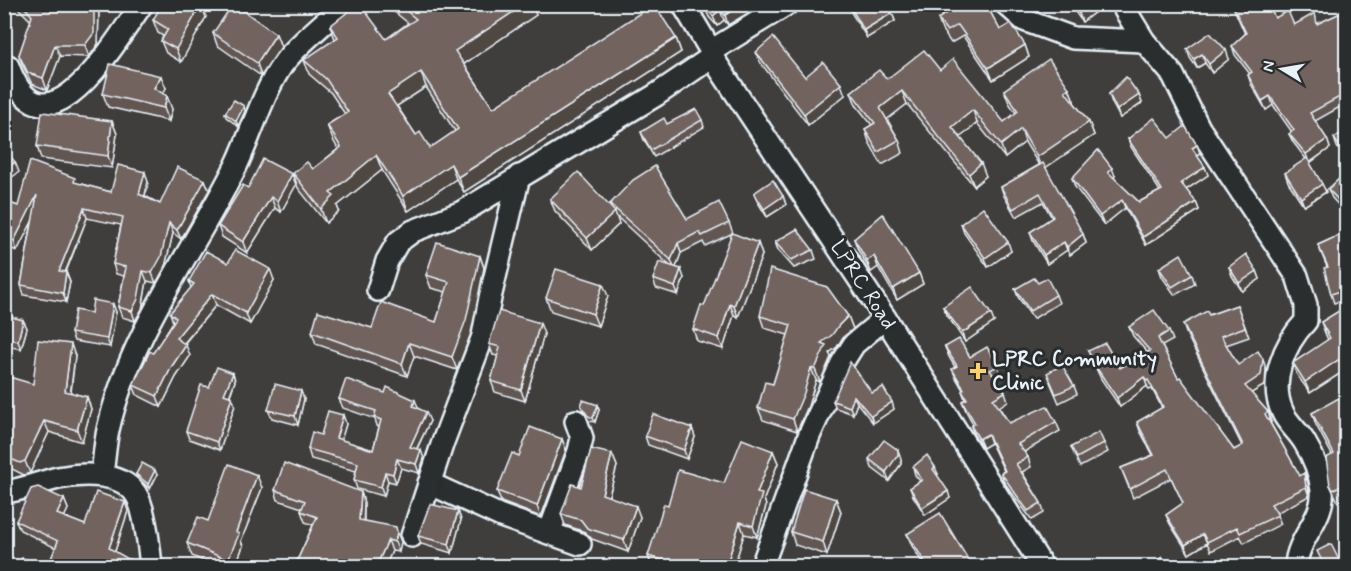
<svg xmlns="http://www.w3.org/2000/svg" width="1351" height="571" font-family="Mynerve,sans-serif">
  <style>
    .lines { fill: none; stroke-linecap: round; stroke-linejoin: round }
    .minor-casing { stroke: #e8f1f8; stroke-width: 26 }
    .minor { stroke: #2a2d2e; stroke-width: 21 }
    .wall { fill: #625652; stroke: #e8f1f8; stroke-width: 1.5; fill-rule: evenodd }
    .shaded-wall { fill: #504642; stroke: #e8f1f8; stroke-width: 1.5 }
    .building { fill: #72645f; stroke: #e8f1f8; stroke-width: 1.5; fill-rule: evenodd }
    .poi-dot { fill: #ffd166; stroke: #2a2d2e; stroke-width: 2 }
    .labels { text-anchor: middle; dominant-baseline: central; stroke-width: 6; stroke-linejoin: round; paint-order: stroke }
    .street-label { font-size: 21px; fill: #e8f1f8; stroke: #2a2d2e }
    .poi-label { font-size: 21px; font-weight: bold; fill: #e8f1f8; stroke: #2a2d2e; text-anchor: start }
  </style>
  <rect width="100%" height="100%" fill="#403e3d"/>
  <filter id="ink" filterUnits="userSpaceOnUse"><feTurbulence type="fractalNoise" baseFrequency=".0167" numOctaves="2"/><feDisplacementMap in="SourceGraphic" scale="12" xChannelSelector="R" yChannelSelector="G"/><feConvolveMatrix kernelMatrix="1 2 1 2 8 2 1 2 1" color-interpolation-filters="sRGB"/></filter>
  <g filter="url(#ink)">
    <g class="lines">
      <defs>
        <g id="minor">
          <polyline points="683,4 711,51 712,57 885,318 1042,566"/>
          <polyline points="1006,4 1024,20 1073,38 1144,41"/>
          <path d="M1124,4L1125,10L1144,41L1173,75L1199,128L1297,276L1306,305V321C1284,344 1268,382 1283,413C1288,424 1299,432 1305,443C1313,456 1320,474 1322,490C1325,518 1297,538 1296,566"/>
          <polyline points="711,51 787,4"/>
          <path d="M8,66C44,166 115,42 142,4"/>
          <polyline points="378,290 387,261 398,242 413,231 462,212 656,95 712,57"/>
          <path d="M102,475C104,460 105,444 108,430C130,332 193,253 237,164C252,132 262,95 282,65C299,42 324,25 344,4"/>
          <polyline points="429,483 501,516 580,544"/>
          <path d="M4,492C23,490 40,482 58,478C83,473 125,471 138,498C146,516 149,547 151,566"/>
          <polyline points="549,533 579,451 582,438 576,421"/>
          <polyline points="412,536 443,442 483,336 490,298 519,176"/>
          <polyline points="762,566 809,436 842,363 854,344 885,318"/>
        </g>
      </defs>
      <!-- minor casing -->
      <use href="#minor" class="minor-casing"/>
      <!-- minor -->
      <use href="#minor" class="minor"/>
    </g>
    <!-- wall -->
    <g class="wall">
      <polygon points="17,4 97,4 99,9 98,44 89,57 60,56 47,90 32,84 23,66 19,55 31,21 17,7"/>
      <polygon points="112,4 126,4 122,11"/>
      <path d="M532,4L536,15L464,64L493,108L676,38L681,52L464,192L456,179L408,211L382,170L337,206L339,211L326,223L298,188L293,173L313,169L338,149L333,140L327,125L345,114L331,93L309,74L304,60L335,39L330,26L386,39L408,23L386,5ZM426,87L455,131L430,148L416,135L397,106Z"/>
      <polygon points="708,4 750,4 753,10 728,25 724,20 717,26 709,17 705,7"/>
      <polygon points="945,4 986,4 1000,30 1025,45 1029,57 993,80 963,36 951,43 942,30 938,19 949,11"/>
      <polygon points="1070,4 1098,4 1100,8 1082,22"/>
      <polygon points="1232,4 1294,25 1319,23 1347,10 1347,103 1315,121 1327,139 1330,148 1310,163 1322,184 1326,192 1304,206 1288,182 1285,173 1306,159 1293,142 1289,134 1292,132 1273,105 1266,110 1251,84 1248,75 1250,74 1235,55 1232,46 1245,34"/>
      <polygon points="201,5 206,17 181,62 166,53 161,41 163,36 158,33 153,20"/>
      <polygon points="849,5 892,13 895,21 867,38 852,14"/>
      <polygon points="213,33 276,34 281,47 261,76 217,45"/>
      <polygon points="1187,49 1229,59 1212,73 1205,63 1197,68 1190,58"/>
      <polygon points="756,52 805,77 845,95 808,125 760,62"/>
      <polygon points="940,70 1004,122 1016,113 1009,103 1004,90 1069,88 1074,101 1073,101 1089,122 1094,135 1045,167 1083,234 1086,243 1070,255 1067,250 1047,264 1033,241 1030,232 1052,218 1043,202 1016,217 1004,196 1001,187 1039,165 1025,142 1005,158 977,123 960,137 986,176 974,186 907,104 887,119 899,140 903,153 882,165 869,142 865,129 872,125 856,105 851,92 887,79"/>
      <polygon points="166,88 163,94 172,109 169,121 108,107 103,94"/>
      <polygon points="1109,94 1139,95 1142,103 1120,118 1112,103"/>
      <polygon points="4,100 12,123 4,126"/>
      <polygon points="245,111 238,126 226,117 225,113"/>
      <polygon points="702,120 704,127 654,157 644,140 641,132"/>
      <polygon points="112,121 117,134 112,168 41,159 37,146"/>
      <polygon points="1347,130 1347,162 1337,147 1334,138"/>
      <polygon points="1170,138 1197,145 1200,153 1197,155 1208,175 1186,190 1196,202 1199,210 1146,245 1125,208 1104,225 1075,187 1072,178 1115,176 1114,178 1139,202 1160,191 1131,147 1128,139"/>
      <polygon points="1347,172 1347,214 1332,198 1328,189"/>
      <polygon points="205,180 209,190 181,239 173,233 165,267 156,283 147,281 142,309 135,321 122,317 118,307 124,276 116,274 113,264 121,225 87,218 66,272 70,282 66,302 24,295 21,285 32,221 17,251 4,246 4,201 18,206 77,183 111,192 148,182 145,196 160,204"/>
      <polygon points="296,185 281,212 275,208 247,253 222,237 218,226 248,188"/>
      <polygon points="754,193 783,196 786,205 767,217 757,201"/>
      <polygon points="550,199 612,209 610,204 687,219 729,223 733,233 705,246 703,242 681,253 676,267 684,278 678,295 656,288 653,279 669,265 616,216 619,224 592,250 555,211"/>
      <polygon points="961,224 1011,251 988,267 964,233"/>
      <polygon points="1347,232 1347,299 1334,303 1331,294 1327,267 1318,245"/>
      <polygon points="854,239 919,273 923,284 897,300 878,267 871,272 858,250"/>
      <polygon points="775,242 813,250 816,259 794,268 778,250"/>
      <polygon points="758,243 762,255 738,317 734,315 723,349 697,341 693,329 704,306"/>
      <polygon points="480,256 484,268 471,333 457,370 414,356 407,376 316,344 312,332 372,328 436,322 446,292 431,288 426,275"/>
      <polygon points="228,263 274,280 250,324 216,305 184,344 190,356 176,377 161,407 137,395 133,385 173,322 170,313 191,288 189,281"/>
      <polygon points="1229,267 1257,271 1260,279 1242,291 1232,276"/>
      <polygon points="1159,268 1192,275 1195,284 1175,295 1162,277"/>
      <polygon points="1038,283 1056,295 1059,303 1033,319 1018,297 1015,289"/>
      <polygon points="608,296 598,326 551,311 546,298"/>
      <polygon points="113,304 116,312 110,347 74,341 71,333 91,313"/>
      <polygon points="1237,305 1249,337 1226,345 1238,365 1266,369 1265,385 1251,393 1268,412 1271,422 1270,422 1300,476 1304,473 1308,483 1309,496 1276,513 1281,524 1244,543 1240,536 1211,551 1207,543 1189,554 1170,524 1166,515 1183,503 1171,478 1133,498 1121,468 1153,455 1140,431 1137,422 1162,408 1152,389 1149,390 1147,386 1120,407 1101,379 1088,351 1120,368 1147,352 1133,336 1129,327 1169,331 1173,340 1162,346 1178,378 1234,450 1242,446 1186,333 1183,324"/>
      <polygon points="1347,306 1347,369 1310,393 1297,375 1293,363 1328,340 1325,333 1321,322"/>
      <polygon points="943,307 994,322 965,342 947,315"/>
      <polygon points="4,315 23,320 27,328 21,349 4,345"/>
      <polygon points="760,316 848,316 853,329 843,337 837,347 829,353 831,357 820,382 816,380 808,406 797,431 763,420 758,408 773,384 788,335 764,328"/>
      <polygon points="544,334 525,401 495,392 491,381 498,356 493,355 489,344"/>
      <polygon points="945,347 970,357 998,366 1001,375 996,378 1005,392 1008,401 999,407 1009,423 1056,422 1060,431 1024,452 1028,457 1031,467 1022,472 1041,503 1044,513 1032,520 1004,482 1001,473 1004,471 991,443 983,448 974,435 971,426 973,424 966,411 962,401 965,399 962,391 963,390 956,378 952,369 955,367 949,357"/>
      <polygon points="75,356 71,393 87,397 91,409 82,442 49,432 30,473 24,475 4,465 4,381 33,384"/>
      <polygon points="233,373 235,381 230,396 235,405 220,450 189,439 186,431 209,387"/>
      <polygon points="1050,382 1074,386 1077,394 1059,403"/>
      <polygon points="872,393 894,409 873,423 857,403 853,414 836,408 833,401"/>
      <polygon points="1347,396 1347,497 1338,502 1330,485 1332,455 1316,425 1312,413"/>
      <polygon points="304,399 298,425 272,418 268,410"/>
      <polygon points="339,399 418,408 430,421 417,449 424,459 419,473 401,468 396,483 388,481 384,496 357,489 354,480 356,471 311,459 308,449 321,435 343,415 346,424 341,440 373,450 379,427 377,426 375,419 343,408"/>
      <polygon points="598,405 599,410 595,422 589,421 583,410 581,406"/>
      <polygon points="692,428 695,437 687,459 648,445 645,436"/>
      <polygon points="562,439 566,450 541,517 501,502 497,491 519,456"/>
      <polygon points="1104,443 1108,452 1080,467 1071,447"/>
      <polygon points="773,451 778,463 764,499 766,506 757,537 744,534 734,567 652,567 648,556 668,505 724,483"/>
      <polygon points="612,454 617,466 609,496 640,517 628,552 592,539 585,532 565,525 561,514 581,487"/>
      <polygon points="869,459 901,459 901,464 889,481 872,468"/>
      <polygon points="913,467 938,474 937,475 950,498 925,515 913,496 910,488 920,481 915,475"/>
      <polygon points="136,474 157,475 150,489 138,478"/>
      <polygon points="262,488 241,541 243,546 235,567 217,567 192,556 187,543 208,521"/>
      <polygon points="275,490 361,492 364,503 364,521 401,542 399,552 392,551 385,567 297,567 296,563 313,525 305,522 301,511 302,508 278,500"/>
      <polygon points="64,499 68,509 64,517 85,525 128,511 115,551 48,566 56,548 20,530 16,521"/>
      <polygon points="836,499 841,512 827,555 795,545 791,532"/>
      <polygon points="458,511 461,520 452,553 421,544 418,536"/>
      <polygon points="907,534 969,561 972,567 925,567 912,546"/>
      <polygon points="1340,562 1341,567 1324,567"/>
    </g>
    <!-- shaded-wall -->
    <g class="shaded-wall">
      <polygon points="94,4 97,4 99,9 98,44 89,57 85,45"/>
      <polygon points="120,4 126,4 122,11"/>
      <polygon points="525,4 532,4 536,15 461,66 455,51"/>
      <polygon points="742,4 750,4 753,10 728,25 725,15"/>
      <polygon points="1090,4 1098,4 1100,8 1082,22 1079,13"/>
      <polygon points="201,5 206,17 181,62 176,49"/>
      <polygon points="720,10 724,20 717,26 713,16"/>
      <polygon points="892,13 895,21 867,38 864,30"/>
      <polygon points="276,34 281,47 261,76 257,63"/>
      <polygon points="676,38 681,52 464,192 458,177"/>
      <polygon points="55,45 60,56 47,90 43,78"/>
      <polygon points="1025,45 1029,57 993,80 988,68"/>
      <polygon points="1226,50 1229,59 1212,73 1209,64"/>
      <polygon points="1202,54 1205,63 1197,68 1194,59"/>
      <polygon points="421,72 426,87 394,108 388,94"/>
      <polygon points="161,76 166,88 159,101 154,88"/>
      <polygon points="841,84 845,95 808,125 804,114"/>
      <polygon points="1069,88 1074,101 1069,104 1065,91"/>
      <polygon points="902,91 907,104 885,121 880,108"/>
      <polygon points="1139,95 1142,103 1120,118 1117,110"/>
      <polygon points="167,96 172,109 169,121 164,108"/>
      <polygon points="1270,96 1273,105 1266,110 1262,101"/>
      <polygon points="244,106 245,111 238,126 236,121"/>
      <polygon points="973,110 977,123 957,140 952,127"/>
      <polygon points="112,121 117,134 112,168 108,156"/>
      <polygon points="1089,122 1094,135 1042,170 1037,157"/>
      <polygon points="1021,129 1025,142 1005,158 1001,145"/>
      <polygon points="1327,139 1330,148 1309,163 1306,154"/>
      <polygon points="1197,145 1200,153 1195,156 1192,148"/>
      <polygon points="376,155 382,170 337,206 339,211 326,223 321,209 330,193"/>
      <polygon points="15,162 19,172 4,183 4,170"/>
      <polygon points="981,163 986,176 974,186 969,174"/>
      <polygon points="451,164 456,179 408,211 403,196"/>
      <polygon points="1205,167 1208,175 1184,191 1181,183"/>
      <polygon points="1112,168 1115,176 1111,181 1108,172"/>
      <polygon points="145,172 148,182 143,203 139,194"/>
      <polygon points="292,174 296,185 281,212 277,201"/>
      <polygon points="205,180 209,190 181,239 177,230"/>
      <polygon points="1322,184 1326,192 1304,206 1301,198"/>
      <polygon points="37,195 41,204 17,251 14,241"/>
      <polygon points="783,196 786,205 767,217 764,209"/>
      <polygon points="271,197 275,208 247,253 243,242"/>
      <polygon points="1122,200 1125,208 1104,225 1100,216"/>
      <polygon points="1196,202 1199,210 1146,245 1143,237"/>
      <polygon points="84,208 87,218 62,280 59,271"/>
      <polygon points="615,212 619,224 592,250 587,238"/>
      <polygon points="169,223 173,233 165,267 156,283 152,273"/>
      <polygon points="1083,234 1086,243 1070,255 1067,247"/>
      <polygon points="1008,242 1011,251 988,267 985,258"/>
      <polygon points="1064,242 1067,250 1047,264 1044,255"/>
      <polygon points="678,243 681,253 675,270 671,260"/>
      <polygon points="758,243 762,255 738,317 734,306"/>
      <polygon points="480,256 484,268 471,333 457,370 452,357"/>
      <polygon points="874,256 878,267 871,272 867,261"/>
      <polygon points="270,269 274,280 250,324 246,313"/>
      <polygon points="681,269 684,278 678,295 675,287"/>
      <polygon points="143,271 147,281 142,309 135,321 132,311"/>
      <polygon points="1257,271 1260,279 1242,291 1239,283"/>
      <polygon points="66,272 70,282 66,302 63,293"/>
      <polygon points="919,273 923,284 897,300 893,289"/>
      <polygon points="603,284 608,296 598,326 593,314"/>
      <polygon points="212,294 216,305 179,349 176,338"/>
      <polygon points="113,304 116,312 110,347 107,339"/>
      <polygon points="730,304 734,315 723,349 719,338"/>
      <polygon points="991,314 994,322 965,342 962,333"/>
      <polygon points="848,316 853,329 843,337 837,347 829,353 831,357 820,382 815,369 821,343"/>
      <polygon points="23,320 27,328 21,349 18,341"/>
      <polygon points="540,323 544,334 525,401 521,390"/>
      <polygon points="409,343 414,356 407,376 402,364"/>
      <polygon points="71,344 75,356 69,403 65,391"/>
      <polygon points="186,345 190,356 176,377 161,407 157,396 172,366"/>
      <polygon points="1347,354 1347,369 1310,393 1305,382"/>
      <polygon points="1263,359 1266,369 1265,385 1248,395 1245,386"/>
      <polygon points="811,368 816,380 808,406 797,431 793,419"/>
      <polygon points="233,373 235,381 227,402 224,394"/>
      <polygon points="1144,377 1147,386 1120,407 1117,398"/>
      <polygon points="301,391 304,399 298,425 295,416"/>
      <polygon points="854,396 857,403 853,414 850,407"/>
      <polygon points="87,397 91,409 82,442 77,430"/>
      <polygon points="232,397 235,405 220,450 217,442"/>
      <polygon points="415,400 419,409 413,406"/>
      <polygon points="892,402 894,409 873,423 871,416"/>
      <polygon points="598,405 599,410 595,422 593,418"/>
      <polygon points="426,412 430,421 413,456 410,447"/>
      <polygon points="1268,412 1271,422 1269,423 1265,414"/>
      <polygon points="343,415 346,424 339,448 336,438"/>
      <polygon points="44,421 49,432 30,473 25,461"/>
      <polygon points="692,428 695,437 687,459 684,450"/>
      <polygon points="988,434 991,443 983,448 979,439"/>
      <polygon points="562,439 566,450 541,517 537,506"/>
      <polygon points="421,450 424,459 419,473 416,464"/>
      <polygon points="898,450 901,459 901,464 889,481 886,472"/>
      <polygon points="773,451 778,463 764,499 766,506 757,537 753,526 757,493"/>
      <polygon points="612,454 617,466 606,506 602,494"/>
      <polygon points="397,459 401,468 396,483 393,474"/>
      <polygon points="935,467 938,474 936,476 933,469"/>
      <polygon points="155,470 157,475 150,489 148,484"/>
      <polygon points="385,472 388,481 384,496 381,487"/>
      <polygon points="1304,473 1308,483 1309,496 1306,487"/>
      <polygon points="257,475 262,488 241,541 243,546 235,567 230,567 228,560 236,532"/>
      <polygon points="948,491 950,498 925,515 922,508"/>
      <polygon points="361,492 364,503 363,530 359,520"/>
      <polygon points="64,499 68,509 61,524 57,514"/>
      <polygon points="836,499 841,512 827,555 823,542"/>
      <polygon points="125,502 128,511 113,557 109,548"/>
      <polygon points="636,506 640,517 628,552 624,540"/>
      <polygon points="458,511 461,520 452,553 449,544"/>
      <polygon points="740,522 744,534 734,567 726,567"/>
      <polygon points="397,532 401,542 399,552 395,542"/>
      <polygon points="1203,534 1207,543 1189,554 1185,545"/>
      <polygon points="388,540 392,551 385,567 376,567"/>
      <polygon points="130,560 132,567 126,567"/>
      <polygon points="969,561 972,567 961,567"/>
    </g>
    <!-- building -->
    <g class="building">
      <polygon points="22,4 94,4 94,33 85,45 55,45 43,78 28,73 19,55 32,16"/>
      <polygon points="162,4 201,5 176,49 161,41 168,29 153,20"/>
      <polygon points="233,4 234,4 276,34 257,63 213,33"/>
      <path d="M358,4H360L386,39L416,19L398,4H525L455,51L493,108L654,4L676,38L458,177L451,164L403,196L376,155L330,193L334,196L321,209L293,173L307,162L313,169L341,147L327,125L348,112L326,79L304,60L338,37L330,26ZM421,72L458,129L430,148L420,132L416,135L388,94Z"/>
      <polygon points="708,4 742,4 725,15 720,10 713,16 705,7"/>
      <polygon points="850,4 887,4 892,13 864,30 849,5"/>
      <polygon points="948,4 986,4 1000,30 1011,23 1025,45 988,68 958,25 947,31 938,19 951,10"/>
      <polygon points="1073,4 1090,4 1079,13"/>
      <polygon points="1232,4 1269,4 1275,18 1288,11 1294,25 1315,13 1317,24 1347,10 1347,40 1343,42 1343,45 1347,51 1347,97 1345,94 1310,113 1327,139 1306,154 1289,134 1294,130 1270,96 1262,101 1248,75 1252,72 1232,46 1246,33"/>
      <polygon points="1210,33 1226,50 1209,64 1202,54 1194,59 1187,49"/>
      <polygon points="773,37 805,77 823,62 841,84 804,114 756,52"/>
      <polygon points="924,50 940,70 953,59 1004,122 1018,111 1004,90 1049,59 1069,88 1065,91 1089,122 1037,157 1021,129 1001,145 973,110 952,127 981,163 969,174 902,91 880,108 899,140 878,152 865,129 875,123 851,92 879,70 887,79"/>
      <polygon points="110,64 161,76 154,88 167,96 164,108 103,94"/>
      <polygon points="1126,77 1139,95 1117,110 1109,94"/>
      <polygon points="234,100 244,106 236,121 225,113"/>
      <polygon points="4,101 9,113 4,115"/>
      <polygon points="696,109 702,120 651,150 641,132 664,118 667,124"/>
      <polygon points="42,112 112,121 108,156 37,146"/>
      <polygon points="1154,118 1170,138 1185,126 1197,145 1192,148 1205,167 1181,183 1196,202 1143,237 1122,200 1100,216 1072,178 1098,150 1112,168 1108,172 1139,202 1162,190 1128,139"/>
      <polygon points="1347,130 1347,158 1334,138"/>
      <polygon points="4,152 8,153 15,162 4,170"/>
      <polygon points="1307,158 1322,184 1301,198 1285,173"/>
      <polygon points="263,159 292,174 277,201 271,197 243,242 218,226 243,185 248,188"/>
      <polygon points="30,161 75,178 74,182 111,192 118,165 145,172 139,194 160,204 177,167 205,180 177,230 169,223 161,257 152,273 143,271 138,299 132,311 118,307 126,267 113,264 123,217 84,208 59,271 66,272 63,293 21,285 37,195 14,241 4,238 4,201 18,206"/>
      <polygon points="1043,163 1083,234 1067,247 1064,242 1044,255 1030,232 1053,217 1040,193 1013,209 1001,187"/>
      <polygon points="655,166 687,219 719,202 729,223 702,236 699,232 678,243 671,260 610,204 633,180"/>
      <polygon points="578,172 615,212 587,238 550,199"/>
      <polygon points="1347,172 1347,209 1328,189"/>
      <polygon points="773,180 783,196 764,209 754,193"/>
      <polygon points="983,207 1008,242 985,258 961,224"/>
      <polygon points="883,214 919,273 893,289 874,256 867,261 854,239"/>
      <polygon points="797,229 813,250 791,260 775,242"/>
      <polygon points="1347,232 1347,289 1331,294 1324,268 1328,267 1318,245"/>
      <polygon points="732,233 758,243 734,306 730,304 719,338 693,329 701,305 704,306"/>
      <polygon points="437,242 480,256 466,320 452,357 409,343 402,364 312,332 318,311 372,328 381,302 436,322 449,282 426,275"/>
      <polygon points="235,250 270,269 246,313 212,294 176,338 186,345 172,366 157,396 133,385 150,351 153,353 176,318 170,313 194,284 189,281 206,251 228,263"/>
      <polygon points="1181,254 1192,275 1172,287 1159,268"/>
      <polygon points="1246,254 1257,271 1239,283 1229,267"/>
      <polygon points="659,262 681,269 675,287 653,279"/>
      <polygon points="556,269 603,284 593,314 546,298"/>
      <polygon points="770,269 827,287 848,316 839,325 832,335 821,343 826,345 815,369 811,368 804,393 793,419 758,408 765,382 773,384 791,325 760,316"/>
      <polygon points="1034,278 1038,283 1047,278 1056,295 1030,311 1015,289"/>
      <polygon points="972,287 991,314 962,333 943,307"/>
      <polygon points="93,300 113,304 107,339 71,333 75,310 91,313"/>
      <polygon points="1237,305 1245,327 1221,336 1238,365 1258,351 1263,359 1261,375 1245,386 1268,412 1265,414 1300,476 1304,473 1306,487 1271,504 1278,515 1240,533 1237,527 1207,542 1203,534 1185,545 1166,515 1183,503 1167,469 1130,489 1121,468 1154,455 1137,422 1163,407 1148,380 1146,381 1144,377 1117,398 1098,370 1088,351 1105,343 1120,368 1150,351 1129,327 1154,310 1169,331 1158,338 1178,378 1180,377 1234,450 1243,445 1183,324 1207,311 1209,315"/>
      <polygon points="1347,306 1347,354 1305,382 1293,363 1330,338 1321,322"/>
      <polygon points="499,311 540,323 521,390 491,381 500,347 489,344"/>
      <polygon points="4,315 23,320 18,341 4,337"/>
      <polygon points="959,339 970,357 987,347 998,366 990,370 1005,392 993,399 1009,423 1047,406 1056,422 1018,444 1028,457 1016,464 1041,503 1028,511 1001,473 1005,471 988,434 979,439 971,426 975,423 962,401 967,399 962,391 964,389 952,369 957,366 945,347"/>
      <polygon points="38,340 71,344 65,391 87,397 77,430 44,421 25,461 20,463 4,456 4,381 6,376 33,384"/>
      <polygon points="850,362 872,393 883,387 892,402 871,416 854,396 850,407 833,401"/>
      <polygon points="1062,365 1074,386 1056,394 1047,373"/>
      <polygon points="217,367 233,373 224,394 232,397 217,442 186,431 201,385 209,387"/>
      <polygon points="346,379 385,393 387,387 415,400 413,406 426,412 410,447 421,450 416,464 397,459 393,474 385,472 381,487 354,480 358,463 308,449 312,432 321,435 328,411 343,415 336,438 373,450 381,420 374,417 376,411 339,399"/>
      <polygon points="275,384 301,391 295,416 268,410"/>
      <polygon points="1347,396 1347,483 1333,490 1330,485 1326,458 1334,454 1312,413 1337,399"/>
      <polygon points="583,400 598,405 593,418 588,416 581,406"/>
      <polygon points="653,414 692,428 684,450 645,436"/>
      <polygon points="530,427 562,439 537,506 497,491 512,453 519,456"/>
      <polygon points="1099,432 1104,443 1077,458 1071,447"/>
      <polygon points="742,439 773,451 757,493 762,494 753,526 740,522 726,567 687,567 648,556 664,504 668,505 678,470 724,483"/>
      <polygon points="884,440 898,450 898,455 886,472 869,459"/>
      <polygon points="591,449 612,454 602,494 636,506 624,540 587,528 581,520 561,514 572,484 581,487"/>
      <polygon points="927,455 935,467 933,469 948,491 922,508 910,488 922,480 913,467"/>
      <polygon points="142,463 155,470 148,484 136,474"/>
      <polygon points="284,463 361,492 359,520 396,527 397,532 395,542 388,540 376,567 304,567 296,563 317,517 301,511 305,501 275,490"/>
      <polygon points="229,464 257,475 236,532 239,534 228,560 187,543 198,517 208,521"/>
      <polygon points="38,487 64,499 57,514 85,525 96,492 125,502 109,548 130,560 126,567 19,567 22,558 48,566 58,541 16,521 31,489"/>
      <polygon points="804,489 836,499 823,542 791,532"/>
      <polygon points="430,504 458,511 449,544 418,536"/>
      <polygon points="940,513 969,561 961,567 928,567 907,534"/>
      <polygon points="1331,544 1340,562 1331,567 1325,567 1317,551"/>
      <polygon points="1162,557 1168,567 1148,567"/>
    </g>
  </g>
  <!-- markers -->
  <path class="poi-dot" d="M975 362h6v6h6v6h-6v6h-6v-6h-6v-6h6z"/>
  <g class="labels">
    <!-- street labels -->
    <g class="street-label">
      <text transform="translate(863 285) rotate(57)">LPRC Road</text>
    </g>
    <!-- poi labels -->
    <g class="poi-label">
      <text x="992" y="359">LPRC Community<tspan x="992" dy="24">Clinic</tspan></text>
    </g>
  </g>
  <!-- margin -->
  <rect width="1351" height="571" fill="none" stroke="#2a2d2e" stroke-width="24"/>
  <rect x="12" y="12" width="1327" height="547" fill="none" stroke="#e8f1f8" stroke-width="2" filter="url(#ink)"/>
  <!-- north arrow -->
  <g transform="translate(1282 69) rotate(281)" stroke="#2a2d2e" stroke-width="4.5" paint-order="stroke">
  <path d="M0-4.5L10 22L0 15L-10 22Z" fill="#e8f1f8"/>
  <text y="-9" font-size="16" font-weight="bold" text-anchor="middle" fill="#e8f1f8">N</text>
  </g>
</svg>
